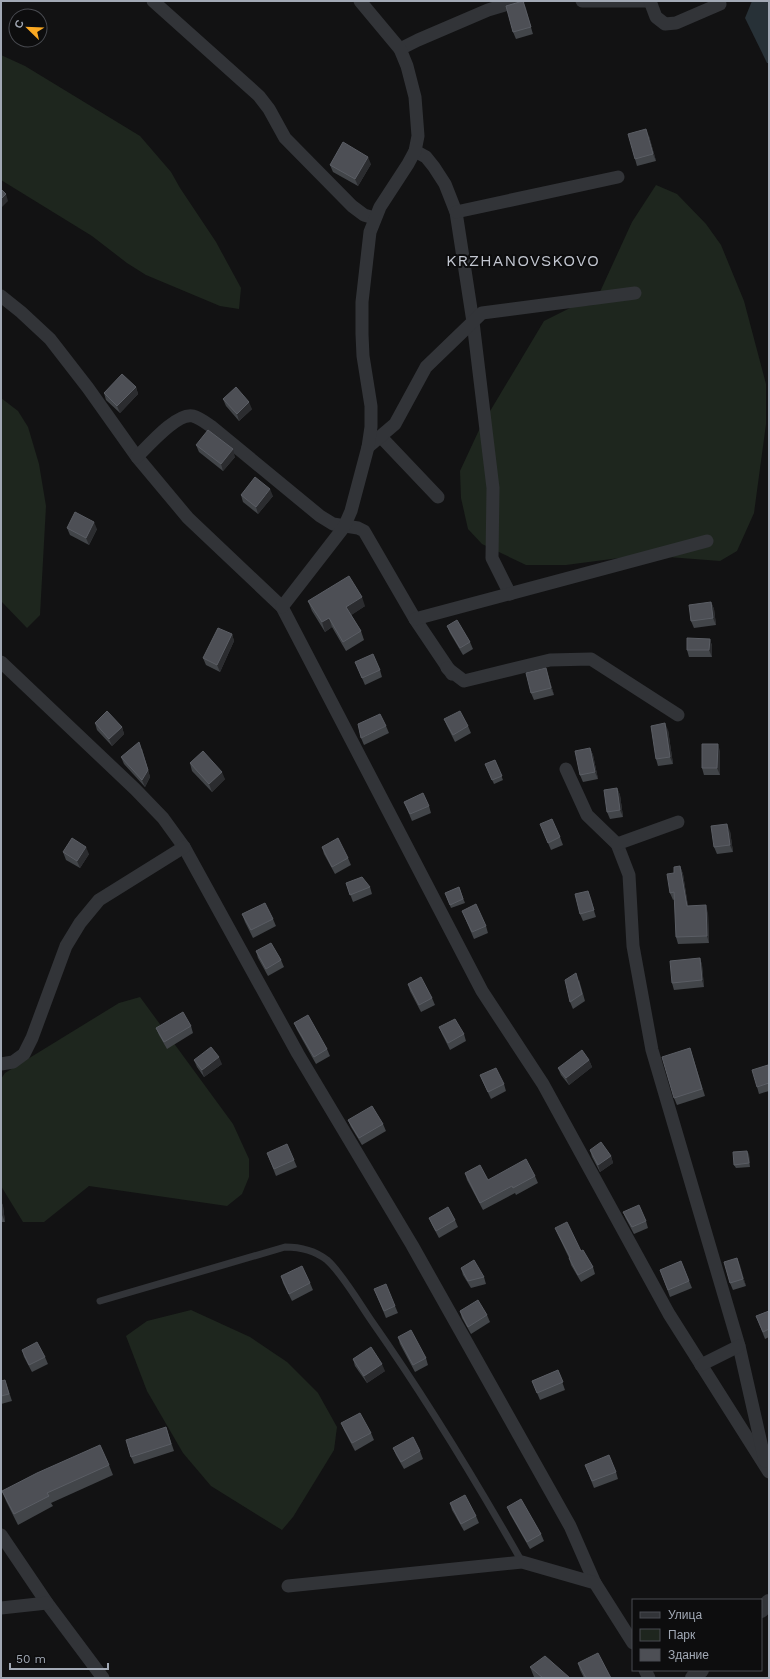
<svg xmlns="http://www.w3.org/2000/svg" width="770" height="1679" font-family="'Work Sans',sans-serif">
  <style>
    .green { fill: #1e261e }
    .water { fill: #273137 }
    .lines { fill: none; stroke-linecap: round; stroke-linejoin: round }
    .service { stroke: #323438; stroke-width: 7 }
    .minor { stroke: #323438; stroke-width: 13 }
    .tertiary { stroke: #323438; stroke-width: 16 }
    .wall { fill: #424549 }
    .shaded-wall { fill: #2b2c2f }
    .building { fill: #4d4f55; stroke: #5a5d64 }
    .labels { text-anchor: middle; dominant-baseline: central; stroke-width: 4; stroke-linejoin: round; paint-order: stroke }
    .quarter-label { font-size: 16px; letter-spacing: 1px; fill: #c3c7d1; stroke: #0d0d0e }
  </style>
  <rect width="100%" height="100%" fill="#121213"/>
  <!-- green -->
  <g class="green">
    <polygon points="1,55 25,66 140,136 171,172 180,188 216,242 241,288 239,309 220,306 146,275 127,263 92,236 1,180"/>
    <polygon points="656,185 677,194 706,224 721,245 744,301 766,384 766,424 754,513 737,551 720,561 642,555 566,565 526,565 482,544 468,529 461,498 460,471 480,428 544,321 574,306 594,305 632,222"/>
    <polygon points="1,398 18,411 28,427 39,464 46,506 40,615 27,628 1,601"/>
    <polygon points="140,997 233,1124 249,1159 249,1177 242,1194 227,1206 89,1186 44,1222 23,1222 1,1186 1,1079 5,1073 119,1003"/>
    <polygon points="191,1310 250,1337 287,1362 318,1393 337,1427 334,1450 293,1517 282,1530 211,1486 183,1453 147,1391 126,1336 147,1321"/>
  </g>
  <!-- water -->
  <polygon class="water" points="752,1 769,1 769,63 767,63 745,18"/>
  <g class="lines">
    <!-- service -->
    <path class="service" d="M100,1301L285,1247C300,1247 314,1250 327,1260C342,1273 361,1306 373,1323C427,1400 476,1481 522,1562"/>
    <!-- minor -->
    <g class="minor">
      <polyline points="153,1 259,96 269,109 285,138 352,206 364,215 374,218"/>
      <polyline points="582,1 650,1"/>
      <polyline points="650,1 656,17 665,24 676,23 720,4"/>
      <polyline points="400,49 418,40 488,10 518,1"/>
      <polyline points="415,151 426,157 434,167 445,184 456,212 473,322 493,488 492,558 510,594"/>
      <polyline points="456,212 618,177"/>
      <polyline points="1,296 21,312 50,339 88,388 137,457 188,518 282,607 482,991 543,1084 669,1314 769,1472"/>
      <polyline points="381,437 438,497"/>
      <polyline points="368,447 395,424 426,367 482,313 635,293"/>
      <path d="M137,457C148,446 177,412 193,416C200,418 206,423 212,427L320,516L333,524L358,528L364,531L415,619L452,674"/>
      <polyline points="282,607 344,527 351,511 368,447 371,427 371,406 363,356 362,334 362,302 370,232 380,207 408,164 415,151 418,136 415,97 407,66 400,49 360,1"/>
      <polyline points="415,619 707,541"/>
      <polyline points="1,662 135,789 163,818 184,847 298,1054 412,1245 570,1526 595,1583"/>
      <polyline points="447,668 464,681 550,660 591,659 678,715"/>
      <polyline points="566,769 587,815 617,844 629,875 633,946 652,1050 739,1346 765,1461"/>
      <polyline points="617,844 678,822"/>
      <polyline points="1,1064 13,1062 24,1054 32,1038 66,946 80,923 99,900 184,847"/>
      <polyline points="701,1365 739,1346"/>
      <polyline points="1,1535 47,1603 103,1678"/>
      <polyline points="288,1586 522,1562 595,1583 633,1643"/>
      <polyline points="1,1608 47,1603"/>
      <polyline points="645,1670 649,1678"/>
    </g>
    <!-- tertiary -->
    <g class="tertiary">
      <polyline points="761,1610 769,1602"/>
      <polyline points="693,1678 701,1670"/>
    </g>
  </g>
  <!-- wall -->
  <g class="wall">
    <polygon points="523,1 533,34 516,39 513,32"/>
    <polygon points="649,136 656,161 637,166 635,159"/>
    <polygon points="371,164 358,186 333,172 330,165"/>
    <polygon points="136,387 138,394 120,413 106,400 104,393"/>
    <polygon points="223,399 252,409 239,421 226,406"/>
    <polygon points="196,445 235,457 223,471 199,452"/>
    <polygon points="241,495 273,496 258,514 243,502"/>
    <polygon points="67,528 97,529 89,545 70,535"/>
    <polygon points="308,601 365,606 351,615 361,631 364,640 346,651 332,627 325,632 312,611"/>
    <polygon points="711,602 714,609 716,625 694,628 691,621"/>
    <polygon points="447,626 470,642 473,649 463,655 450,633"/>
    <polygon points="232,634 234,641 220,672 206,665 203,658"/>
    <polygon points="710,639 712,646 712,657 689,657 687,650"/>
    <polygon points="355,662 380,670 382,677 365,685"/>
    <polygon points="548,675 554,695 534,700 531,693"/>
    <polygon points="444,719 468,726 471,733 455,742 447,726"/>
    <polygon points="95,723 122,727 124,734 112,746 97,730"/>
    <polygon points="386,726 389,733 364,745 361,738"/>
    <polygon points="668,730 673,764 658,766 656,759"/>
    <polygon points="590,748 593,755 598,779 583,782 580,775"/>
    <polygon points="142,749 150,777 145,787 124,764 121,757"/>
    <polygon points="720,751 720,775 704,775 702,768"/>
    <polygon points="495,760 503,780 494,784 485,764"/>
    <polygon points="190,763 225,779 212,792 192,771"/>
    <polygon points="617,788 620,795 623,817 610,819 607,812"/>
    <polygon points="404,802 429,806 431,813 412,821"/>
    <polygon points="543,831 560,837 563,845 551,850"/>
    <polygon points="730,831 733,852 717,854 714,847"/>
    <polygon points="322,847 348,858 351,865 335,874 324,854"/>
    <polygon points="63,852 89,854 80,868 66,860"/>
    <polygon points="680,866 683,874 688,906 708,913 709,943 678,944 676,937 675,899 673,900 670,893 674,873"/>
    <polygon points="346,883 370,887 372,894 353,902"/>
    <polygon points="459,887 465,903 451,908 445,893"/>
    <polygon points="588,891 596,917 583,921 580,914"/>
    <polygon points="462,911 486,926 488,933 474,939"/>
    <polygon points="242,914 273,919 276,926 253,938 245,922"/>
    <polygon points="256,951 281,960 284,967 268,976 258,958"/>
    <polygon points="700,958 702,965 704,987 674,990 672,983"/>
    <polygon points="579,980 585,1001 573,1009 570,1002"/>
    <polygon points="408,984 432,998 435,1005 421,1012 410,991"/>
    <polygon points="294,1023 327,1049 330,1056 316,1064 297,1030"/>
    <polygon points="191,1026 193,1033 167,1049 159,1035 156,1028"/>
    <polygon points="439,1027 464,1034 466,1041 450,1050 442,1034"/>
    <polygon points="690,1048 705,1096 677,1105 674,1098"/>
    <polygon points="194,1060 222,1064 204,1077 197,1067"/>
    <polygon points="589,1060 592,1067 569,1085 561,1075 558,1068"/>
    <polygon points="769,1067 769,1091 759,1094 757,1087"/>
    <polygon points="480,1075 504,1084 506,1091 491,1099 483,1082"/>
    <polygon points="348,1120 383,1124 386,1131 362,1145 351,1127"/>
    <polygon points="590,1150 611,1156 613,1163 600,1172 592,1157"/>
    <polygon points="267,1153 294,1160 297,1167 276,1176"/>
    <polygon points="749,1154 750,1167 736,1168 734,1165"/>
    <polygon points="465,1173 488,1180 535,1176 538,1183 516,1195 515,1193 483,1210 467,1180"/>
    <polygon points="1,1201 3,1206 5,1222 1,1222"/>
    <polygon points="623,1212 646,1221 648,1228 634,1234 626,1219"/>
    <polygon points="429,1218 455,1220 458,1227 439,1238 432,1225"/>
    <polygon points="555,1228 581,1251 593,1267 595,1274 581,1282 571,1265 569,1258 558,1235"/>
    <polygon points="737,1258 746,1286 733,1290 730,1283"/>
    <polygon points="681,1261 692,1288 670,1297 660,1270"/>
    <polygon points="461,1268 484,1277 486,1284 471,1288 463,1275"/>
    <polygon points="281,1276 310,1283 313,1290 292,1301 283,1283"/>
    <polygon points="374,1289 395,1306 398,1313 386,1318"/>
    <polygon points="460,1311 487,1315 490,1322 471,1334 462,1318"/>
    <polygon points="769,1311 769,1337 765,1339 756,1316"/>
    <polygon points="398,1337 426,1358 428,1365 415,1372 400,1344"/>
    <polygon points="22,1350 45,1357 48,1364 32,1372 24,1357"/>
    <polygon points="353,1359 385,1371 367,1383 355,1366"/>
    <polygon points="558,1370 565,1390 540,1400 532,1381"/>
    <polygon points="5,1380 12,1401 1,1404 1,1381"/>
    <polygon points="341,1423 371,1433 374,1440 355,1451 344,1430"/>
    <polygon points="166,1427 174,1451 134,1464 131,1457"/>
    <polygon points="393,1448 420,1451 423,1459 404,1469 396,1455"/>
    <polygon points="109,1465 113,1475 51,1503 53,1506 18,1525 6,1501 2,1491"/>
    <polygon points="585,1465 616,1472 618,1479 594,1488"/>
    <polygon points="450,1503 476,1516 479,1523 464,1531 452,1510"/>
    <polygon points="507,1507 541,1534 544,1541 530,1549 510,1514"/>
    <polygon points="578,1663 611,1678 584,1678 580,1670"/>
    <polygon points="530,1667 570,1678 535,1678 534,1677"/>
  </g>
  <!-- shaded-wall -->
  <g class="shaded-wall">
    <polygon points="523,1 526,8 533,34 531,27"/>
    <polygon points="646,129 649,136 656,161 653,154"/>
    <polygon points="368,157 371,164 358,186 355,179"/>
    <polygon points="6,194 8,201 1,208 1,199"/>
    <polygon points="136,387 138,394 120,413 117,406"/>
    <polygon points="249,402 252,409 239,421 237,414"/>
    <polygon points="233,449 235,457 223,471 221,464"/>
    <polygon points="270,489 273,496 258,514 256,507"/>
    <polygon points="94,522 97,529 89,545 86,538"/>
    <polygon points="362,597 365,606 350,616 346,607"/>
    <polygon points="711,602 714,609 716,625 713,618"/>
    <polygon points="329,618 332,627 325,632 322,622"/>
    <polygon points="232,634 234,641 220,672 217,665"/>
    <polygon points="710,639 712,646 712,657 709,650"/>
    <polygon points="546,668 548,675 554,695 551,688"/>
    <polygon points="665,723 668,730 673,764 670,757"/>
    <polygon points="122,727 124,734 112,746 109,739"/>
    <polygon points="718,744 720,751 720,775 717,768"/>
    <polygon points="590,748 593,755 598,779 595,772"/>
    <polygon points="142,749 150,777 145,787 142,780"/>
    <polygon points="222,772 225,779 212,792 209,784"/>
    <polygon points="617,788 620,795 623,817 620,810"/>
    <polygon points="727,824 730,831 733,852 730,845"/>
    <polygon points="86,847 89,854 80,868 77,861"/>
    <polygon points="680,866 683,874 689,913 687,906"/>
    <polygon points="588,891 591,898 596,917 594,910"/>
    <polygon points="706,905 708,913 709,943 707,936"/>
    <polygon points="700,958 702,965 704,987 702,980"/>
    <polygon points="219,1057 222,1064 204,1077 202,1070"/>
    <polygon points="589,1060 592,1067 569,1085 566,1078"/>
    <polygon points="747,1151 749,1154 750,1167 749,1163"/>
    <polygon points="611,1156 613,1163 600,1172 598,1165"/>
    <polygon points="1,1201 3,1206 5,1222 2,1215"/>
    <polygon points="737,1258 740,1265 746,1286 743,1279"/>
    <polygon points="382,1364 385,1371 367,1383 364,1376"/>
  </g>
  <!-- building -->
  <g class="building">
    <polygon points="523,1 531,27 513,32 506,6"/>
    <polygon points="646,129 653,154 635,159 628,134"/>
    <polygon points="343,142 368,157 355,179 330,165"/>
    <polygon points="1,189 6,194 1,199"/>
    <polygon points="122,374 136,387 117,406 104,393"/>
    <polygon points="236,387 249,402 237,414 223,399"/>
    <polygon points="208,430 233,449 221,464 196,445"/>
    <polygon points="255,477 270,489 256,507 241,495"/>
    <polygon points="75,512 94,522 86,538 67,528"/>
    <polygon points="349,576 362,597 346,607 361,631 343,642 329,618 322,622 308,601"/>
    <polygon points="711,602 713,618 691,621 689,605"/>
    <polygon points="457,620 470,642 460,648 447,626"/>
    <polygon points="218,628 232,634 217,665 203,658"/>
    <polygon points="687,638 710,639 709,650 687,650"/>
    <polygon points="373,654 380,670 362,678 355,662"/>
    <polygon points="546,668 551,688 531,693 526,673"/>
    <polygon points="107,711 122,727 109,739 95,723"/>
    <polygon points="460,711 468,726 453,735 444,719"/>
    <polygon points="380,714 386,726 361,738 358,724"/>
    <polygon points="665,723 670,757 656,759 651,726"/>
    <polygon points="139,742 148,770 142,780 121,757"/>
    <polygon points="702,744 718,744 717,768 702,768"/>
    <polygon points="590,748 595,772 580,775 575,751"/>
    <polygon points="203,751 222,772 209,784 190,763"/>
    <polygon points="495,760 502,776 492,780 485,764"/>
    <polygon points="617,788 620,810 607,812 604,790"/>
    <polygon points="423,793 429,806 410,814 404,802"/>
    <polygon points="552,819 560,837 548,843 540,824"/>
    <polygon points="727,824 730,845 714,847 711,826"/>
    <polygon points="72,838 86,847 77,861 63,852"/>
    <polygon points="338,838 348,858 332,867 322,847"/>
    <polygon points="680,866 687,906 706,905 707,936 676,937 674,892 670,893 667,874 674,873 674,867"/>
    <polygon points="362,877 370,887 350,895 346,883"/>
    <polygon points="459,887 463,899 450,905 445,893"/>
    <polygon points="588,891 594,910 580,914 575,894"/>
    <polygon points="265,903 273,919 251,930 242,914"/>
    <polygon points="476,904 486,926 472,932 462,911"/>
    <polygon points="271,943 281,960 266,969 256,951"/>
    <polygon points="700,958 702,980 672,983 670,961"/>
    <polygon points="576,973 582,994 570,1002 565,980"/>
    <polygon points="421,977 432,998 419,1005 408,984"/>
    <polygon points="183,1012 191,1026 164,1042 156,1028"/>
    <polygon points="308,1015 327,1049 314,1057 294,1023"/>
    <polygon points="455,1019 464,1034 448,1043 439,1027"/>
    <polygon points="211,1047 219,1057 202,1070 194,1060"/>
    <polygon points="690,1048 702,1089 674,1098 662,1057"/>
    <polygon points="582,1050 589,1060 566,1078 558,1068"/>
    <polygon points="768,1065 769,1068 769,1083 757,1087 752,1070"/>
    <polygon points="496,1068 504,1084 488,1092 480,1075"/>
    <polygon points="372,1106 383,1124 359,1138 348,1120"/>
    <polygon points="601,1142 611,1156 598,1165 590,1150"/>
    <polygon points="287,1144 294,1160 274,1169 267,1153"/>
    <polygon points="747,1151 749,1163 734,1165 733,1152"/>
    <polygon points="526,1159 535,1176 513,1188 512,1186 480,1203 465,1173 480,1165 488,1180"/>
    <polygon points="639,1205 646,1221 632,1227 623,1212"/>
    <polygon points="448,1207 455,1220 436,1231 429,1218"/>
    <polygon points="567,1222 581,1251 583,1250 593,1267 578,1275 569,1258 570,1257 555,1228"/>
    <polygon points="737,1258 743,1279 730,1283 724,1262"/>
    <polygon points="474,1260 484,1277 468,1281 461,1268"/>
    <polygon points="681,1261 689,1281 668,1290 660,1270"/>
    <polygon points="302,1266 310,1283 289,1294 281,1276"/>
    <polygon points="386,1284 395,1306 384,1311 374,1289"/>
    <polygon points="478,1300 487,1315 468,1327 460,1311"/>
    <polygon points="769,1311 769,1329 763,1332 756,1316"/>
    <polygon points="411,1330 426,1358 413,1365 398,1337"/>
    <polygon points="37,1342 45,1357 29,1365 22,1350"/>
    <polygon points="371,1347 382,1364 364,1376 353,1359"/>
    <polygon points="558,1370 563,1382 537,1393 532,1381"/>
    <polygon points="5,1380 9,1394 1,1396 1,1381"/>
    <polygon points="360,1413 371,1433 352,1443 341,1423"/>
    <polygon points="166,1427 171,1444 131,1457 126,1440"/>
    <polygon points="413,1437 420,1451 401,1462 393,1448"/>
    <polygon points="100,1445 109,1465 47,1493 49,1496 14,1514 2,1491 37,1473"/>
    <polygon points="609,1455 616,1472 592,1481 585,1465"/>
    <polygon points="465,1495 476,1516 461,1524 450,1503"/>
    <polygon points="521,1499 541,1534 527,1542 507,1507"/>
    <polygon points="598,1653 611,1678 586,1678 578,1663"/>
    <polygon points="545,1656 570,1678 543,1678 530,1667"/>
  </g>
  <g class="labels">
    <!-- quarter labels -->
    <g class="quarter-label">
      <text x="523" y="260">KRZHANOVSKOVO</text>
    </g>
  </g>
  <!-- border -->
  <rect width="770" height="1679" fill="none" stroke="#a2a9b5" stroke-width="4"/>
  <!-- legend -->
  <rect x="632" y="1599" width="130" height="72" fill="#0d0d0e" stroke="#494b51"/>
  <rect x="640" y="1612" width="20" height="6" fill="#323438" stroke="#494b51"/>
  <text x="668" y="1619" font-size="12" fill="#a2a9b5">Улица</text>
  <rect x="640" y="1629" width="20" height="12" fill="#1e261e" stroke="#494b51"/>
  <text x="668" y="1639" font-size="12" fill="#a2a9b5">Парк</text>
  <rect x="640" y="1649" width="20" height="12" fill="#4d4f55" stroke="#494b51"/>
  <text x="668" y="1659" font-size="12" fill="#a2a9b5">Здание</text>
  <!-- north arrow -->
  <g transform="translate(28 28) rotate(293)"><circle r="19" fill="#0d0d0e" stroke="#494b51"/>
  <path d="M0-3L7 15L0 10L-7 15Z" fill="#fba922"/>
  <text y="-6" font-size="11" font-weight="bold" text-anchor="middle" fill="#a2a9b5">С</text>
  </g>
  <!-- scale -->
  <path d="M10 1663v6h98v-6" fill="none" stroke="#a2a9b5" stroke-width="2"/>
  <text x="16" y="1663" font-size="12" fill="#a2a9b5" stroke="#0d0d0e" stroke-width="3" paint-order="stroke">50 m</text>
</svg>
